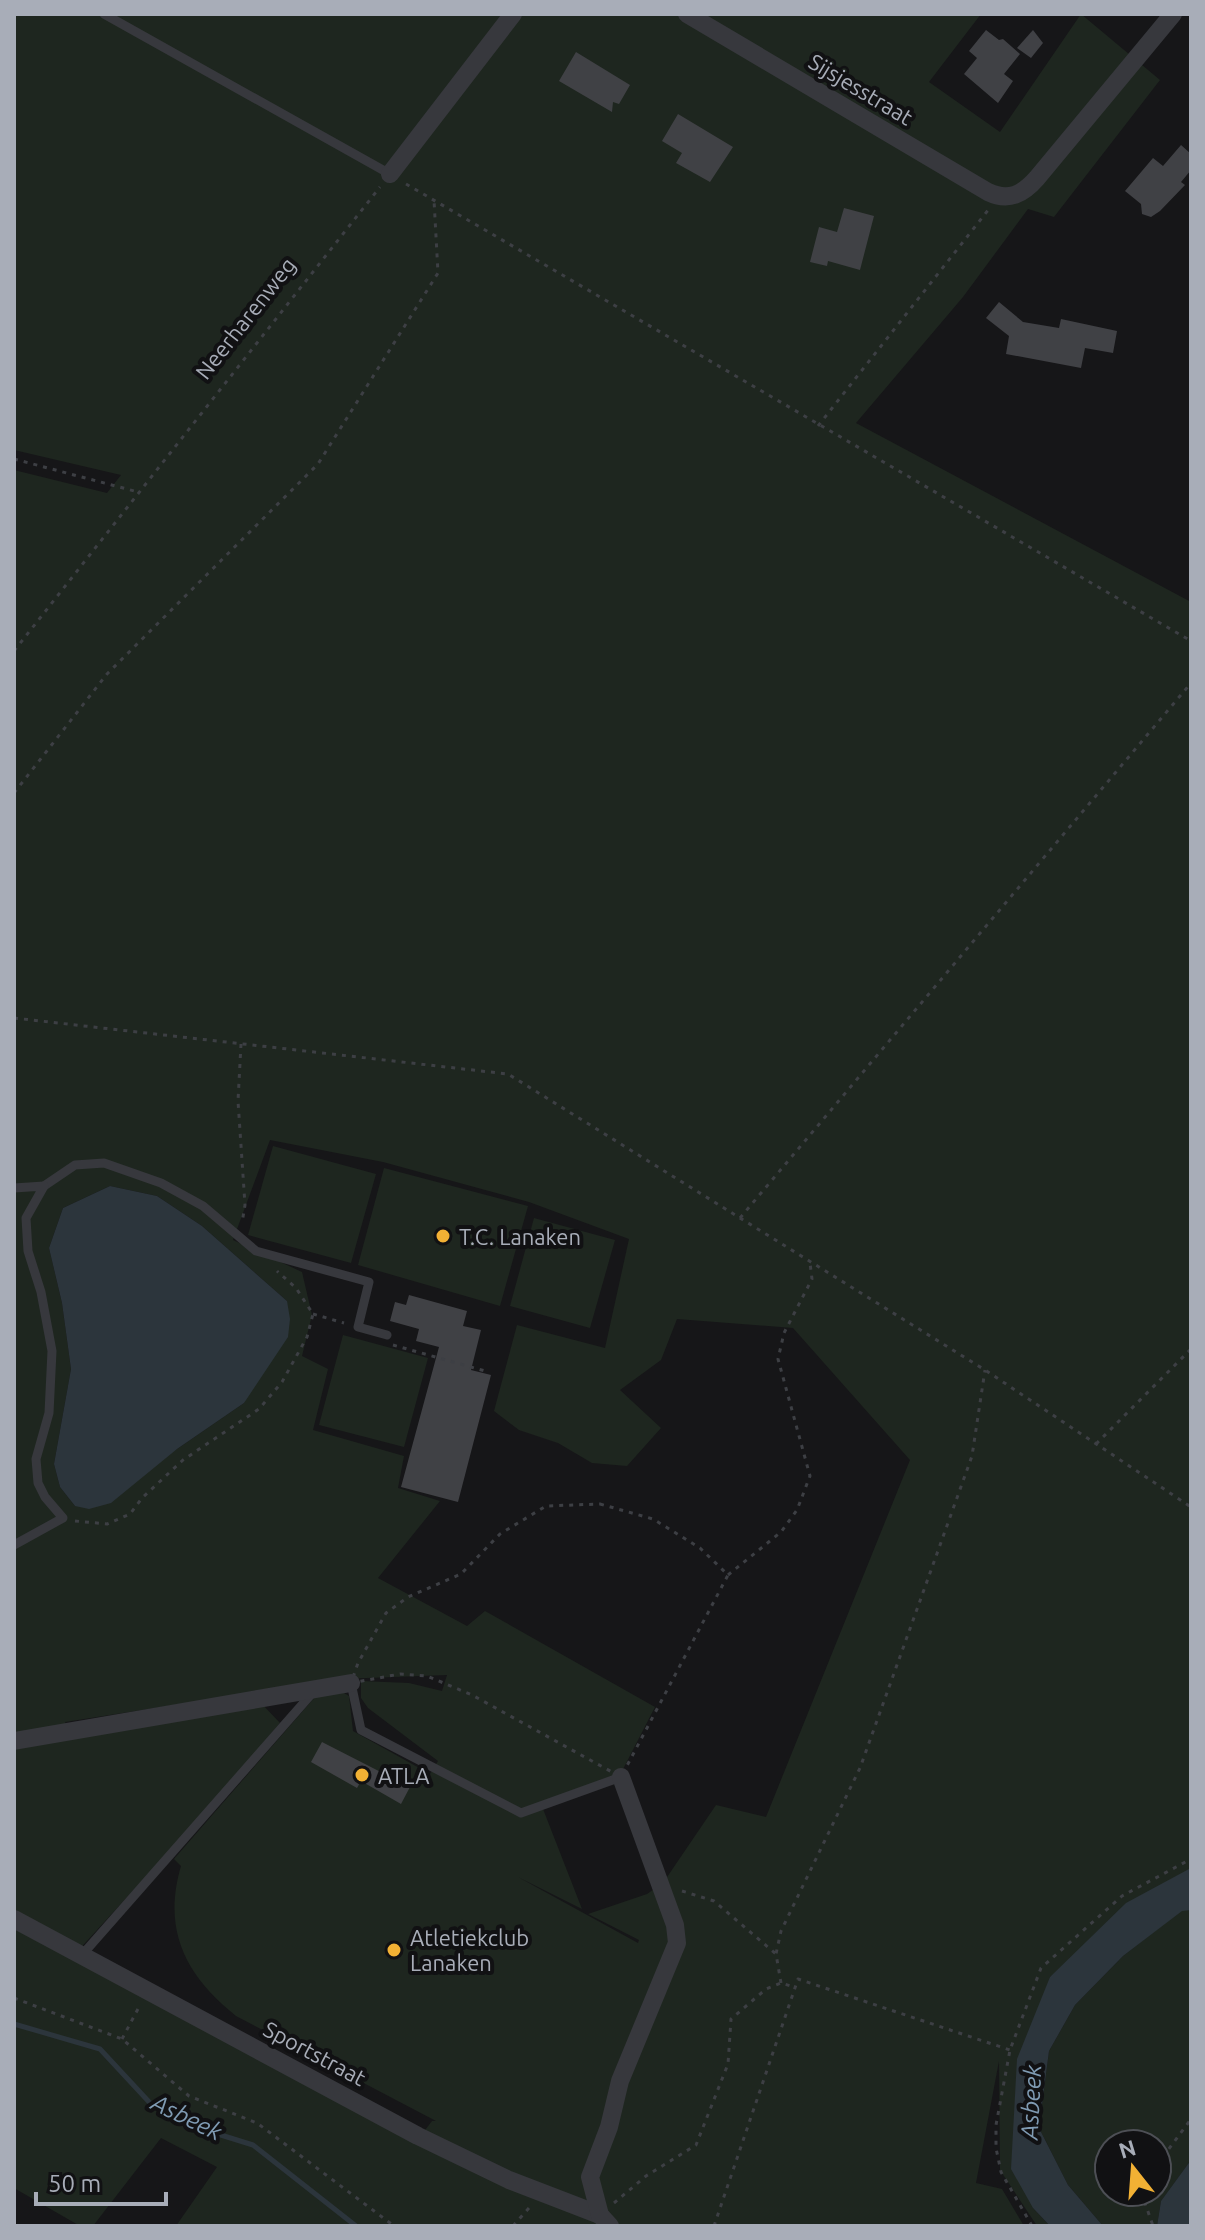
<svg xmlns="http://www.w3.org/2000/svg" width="1205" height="2240" font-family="Ubuntu,sans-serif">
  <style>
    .green { fill: #1e261f; fill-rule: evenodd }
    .water { fill: #2c353c }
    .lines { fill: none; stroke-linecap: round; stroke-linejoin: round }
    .stream { stroke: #2c353c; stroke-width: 5 }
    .building { fill: #404145 }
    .path { stroke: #3d3f44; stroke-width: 3; stroke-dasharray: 4 6; stroke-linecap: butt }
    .lane { stroke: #37383d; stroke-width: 9 }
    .street { stroke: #37383d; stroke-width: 18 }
    .poi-dot { fill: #f2b134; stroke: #111113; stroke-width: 3 }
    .labels { text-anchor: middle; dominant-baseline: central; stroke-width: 8; stroke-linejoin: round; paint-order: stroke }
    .street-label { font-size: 22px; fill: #a8adb8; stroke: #111113 }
    .poi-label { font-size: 22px; fill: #a8adb8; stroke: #111113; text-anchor: start }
    .water-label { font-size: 24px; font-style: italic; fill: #7f9bb3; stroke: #111113 }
  </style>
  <rect width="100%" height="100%" fill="#161618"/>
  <!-- green -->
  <g class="green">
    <path d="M14,14H981L929,82L1000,132L1081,14L1160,80L1054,217L1028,209L963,297L856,423L1191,602V1870L1050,1977L1033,2208L1050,2226H1037L1000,2170L999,2061L976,2183L1002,2189L1024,2226H176L217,2167L161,2138L93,2226H80L14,2188V470L107,493L121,475L14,450ZM270,1140L383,1162L529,1202L629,1239L605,1348L517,1325L494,1411L519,1430L558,1443L592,1463L627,1466L661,1428L620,1390L661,1360L677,1319L793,1328L910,1460L766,1817L716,1805L663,1883L647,1894L588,1914L639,1940L638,1943L518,1877L582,1909L543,1809L620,1775L655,1707L485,1611L467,1626L378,1578L440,1501L398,1488L404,1456L313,1430L328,1369L302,1356L312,1315L302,1272L233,1240ZM110,1186L157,1196L202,1226L287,1301L244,1403L177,1449L75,1506L60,1487L54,1464L71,1369L62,1303L49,1248L63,1208ZM447,1675L442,1691L409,1683L361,1681V1698L368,1708L438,1761L430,1774L353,1731L349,1696L339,1690L315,1697L174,1859L181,1866C162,1931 186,1976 236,2016L436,2121H432L416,2142L74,1955L208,1809L280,1723L261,1703L72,1737L65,1722L340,1679Z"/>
    <polygon points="273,1146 376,1174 351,1263 248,1235"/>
    <polygon points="384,1168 528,1206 500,1306 358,1265"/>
    <polygon points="534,1218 615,1240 590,1328 510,1306"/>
    <polygon points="343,1335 428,1358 404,1447 319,1425"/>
    <path d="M1182,1910H1191V2160L1161,2201L1157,2226H1103L1068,2185L1039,2128L1049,2051L1075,2005L1123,1956ZM1109,2144H1157V2192H1109Z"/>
  </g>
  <!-- water -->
  <g class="water">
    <polygon points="110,1186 157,1196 202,1226 287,1301 290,1319 288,1337 244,1403 177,1449 111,1503 89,1509 75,1506 60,1487 54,1464 71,1369 62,1303 49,1248 63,1208"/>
    <polygon points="1189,1869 1191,1910 1182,1911 1123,1956 1075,2005 1049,2051 1039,2128 1068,2185 1103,2226 1050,2226 1033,2208 1011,2169 1017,2059 1050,1977 1126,1903"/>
    <polygon points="1191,2160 1191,2226 1157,2226 1161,2201"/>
  </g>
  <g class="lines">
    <!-- stream -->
    <polyline class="stream" points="14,2024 100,2049 151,2104 208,2131 253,2145 356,2226"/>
  </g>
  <!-- building -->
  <g class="building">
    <polygon points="986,30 999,40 1003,39 1020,54 1004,74 1013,81 998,103 964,74 977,58 969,51"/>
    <polygon points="1033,30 1043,43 1031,58 1017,48"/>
    <polygon points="576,52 630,85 619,104 613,102 612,112 559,81"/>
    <polygon points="678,114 733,147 710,182 676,163 682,153 662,141"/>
    <polygon points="1181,145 1191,154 1191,170 1181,182 1185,185 1160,211 1151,217 1142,214 1141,204 1125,191 1153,158 1163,166"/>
    <polygon points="844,208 874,216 860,270 828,261 827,266 810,262 819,227 837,232"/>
    <polygon points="999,302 1023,322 1059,328 1061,319 1117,331 1113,353 1085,348 1081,368 1006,354 1009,336 986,318"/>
    <polygon points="409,1295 467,1311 463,1326 481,1330 471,1370 491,1375 458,1502 401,1487 439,1347 416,1341 419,1329 390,1321 395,1302 406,1305"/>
    <polygon points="322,1742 410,1787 401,1804 361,1781 357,1788 311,1762"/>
  </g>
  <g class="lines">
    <!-- path -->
    <g class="path">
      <polyline points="406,184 1191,641"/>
      <polyline points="818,426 989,209"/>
      <polyline points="14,459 138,492"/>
      <polyline points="14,651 380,187"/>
      <polyline points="14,793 107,674 318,464 438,273 434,200"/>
      <polyline points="14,1018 508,1074 985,1370 1191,1507"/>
      <polyline points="241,1044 238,1101 245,1205 242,1223"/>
      <polyline points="740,1218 1191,683"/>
      <polyline points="313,1314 344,1323"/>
      <polyline points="393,1345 485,1371"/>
      <polyline points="1096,1444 1191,1349"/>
      <polygon points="600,1504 653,1519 700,1548 728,1575 621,1777 472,1695 427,1676 400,1674 351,1683 358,1663 386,1613 408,1597 461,1574 500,1534 546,1506"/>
      <polyline points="75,1521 107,1524 130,1514 142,1498 183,1460 259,1409 282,1382 307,1337 313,1314 296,1288 277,1271"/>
      <polyline points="728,1575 781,1532 797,1510 810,1476 778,1359 784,1333 812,1279 810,1263"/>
      <polyline points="682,1891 714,1901 776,1954"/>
      <polyline points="781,1983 776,1954 781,1931 860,1768 972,1456 985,1370"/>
      <polyline points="14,1998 122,2039 189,2096 257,2123 394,2226"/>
      <polyline points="122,2039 139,2007"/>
      <polyline points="1157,2165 1191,2119"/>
      <polyline points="1146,2192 1144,2200 1153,2226"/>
      <polyline points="614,2203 646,2176 696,2145 728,2064 731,2019 766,1989 781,1983 794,1987"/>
      <polyline points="513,2226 529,2208"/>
      <polyline points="714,2226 798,1979 1010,2050"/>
      <polyline points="1032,2226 1001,2172 996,2148 996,2125 1010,2050 1041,1968 1122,1896 1191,1859"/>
    </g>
    <!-- lane -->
    <g class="lane">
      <polyline points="104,14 390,174"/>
      <polyline points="44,1186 75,1165 104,1163 161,1183 203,1206 256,1251 369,1282 358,1327 387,1335"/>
      <polyline points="14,1188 44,1186 26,1218 28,1251 41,1292 52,1351 49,1413 36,1459 38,1483 45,1497 63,1518 14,1545"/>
      <polyline points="351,1683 361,1730 521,1813 621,1777"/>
      <polyline points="82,1955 315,1690"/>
    </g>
    <!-- street -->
    <g class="street">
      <path d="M687,14L988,192C1009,202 1023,194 1037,178L1173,14"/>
      <polyline points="390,174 513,14"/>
      <polyline points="14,1741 351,1683"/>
      <polyline points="14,1919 418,2136 509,2180 600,2215"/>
      <polyline points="610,2226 600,2215 590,2177 609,2127 620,2081 677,1943 675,1925 621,1777"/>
    </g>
  </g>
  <!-- markers -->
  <g class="poi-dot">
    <circle cx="443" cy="1236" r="8"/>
    <circle cx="362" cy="1775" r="8"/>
    <circle cx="394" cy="1950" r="8"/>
  </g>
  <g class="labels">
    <!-- street labels -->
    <g class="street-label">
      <text transform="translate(861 89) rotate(31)">Sijsjesstraat</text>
      <text transform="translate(245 318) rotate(-52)">Neerharenweg</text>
      <text transform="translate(315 2053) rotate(28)">Sportstraat</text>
    </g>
    <!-- poi labels -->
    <g class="poi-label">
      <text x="459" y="1236">T.C. Lanaken</text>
      <text x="378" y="1775">ATLA</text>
      <text x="410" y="1937">Atletiekclub<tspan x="410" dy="25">Lanaken</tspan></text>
    </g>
    <!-- water labels -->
    <g class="water-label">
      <text transform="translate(1031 2102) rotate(-87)">Asbeek</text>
      <text transform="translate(187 2117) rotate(26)">Asbeek</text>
    </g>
  </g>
  <!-- border -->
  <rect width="1205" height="2240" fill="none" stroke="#a8adb8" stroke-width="32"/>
  <!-- north arrow -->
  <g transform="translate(1133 2168) rotate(343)"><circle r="38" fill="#111113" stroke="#4d4f55" stroke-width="2"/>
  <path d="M0-6L14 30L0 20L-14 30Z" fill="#f2b134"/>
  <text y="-12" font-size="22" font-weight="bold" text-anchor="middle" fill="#a8adb8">N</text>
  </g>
  <!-- scale -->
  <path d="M36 2192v12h130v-12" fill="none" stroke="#a8adb8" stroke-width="4"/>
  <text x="48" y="2192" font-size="24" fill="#a8adb8" stroke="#111113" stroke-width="6" paint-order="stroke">50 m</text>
</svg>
